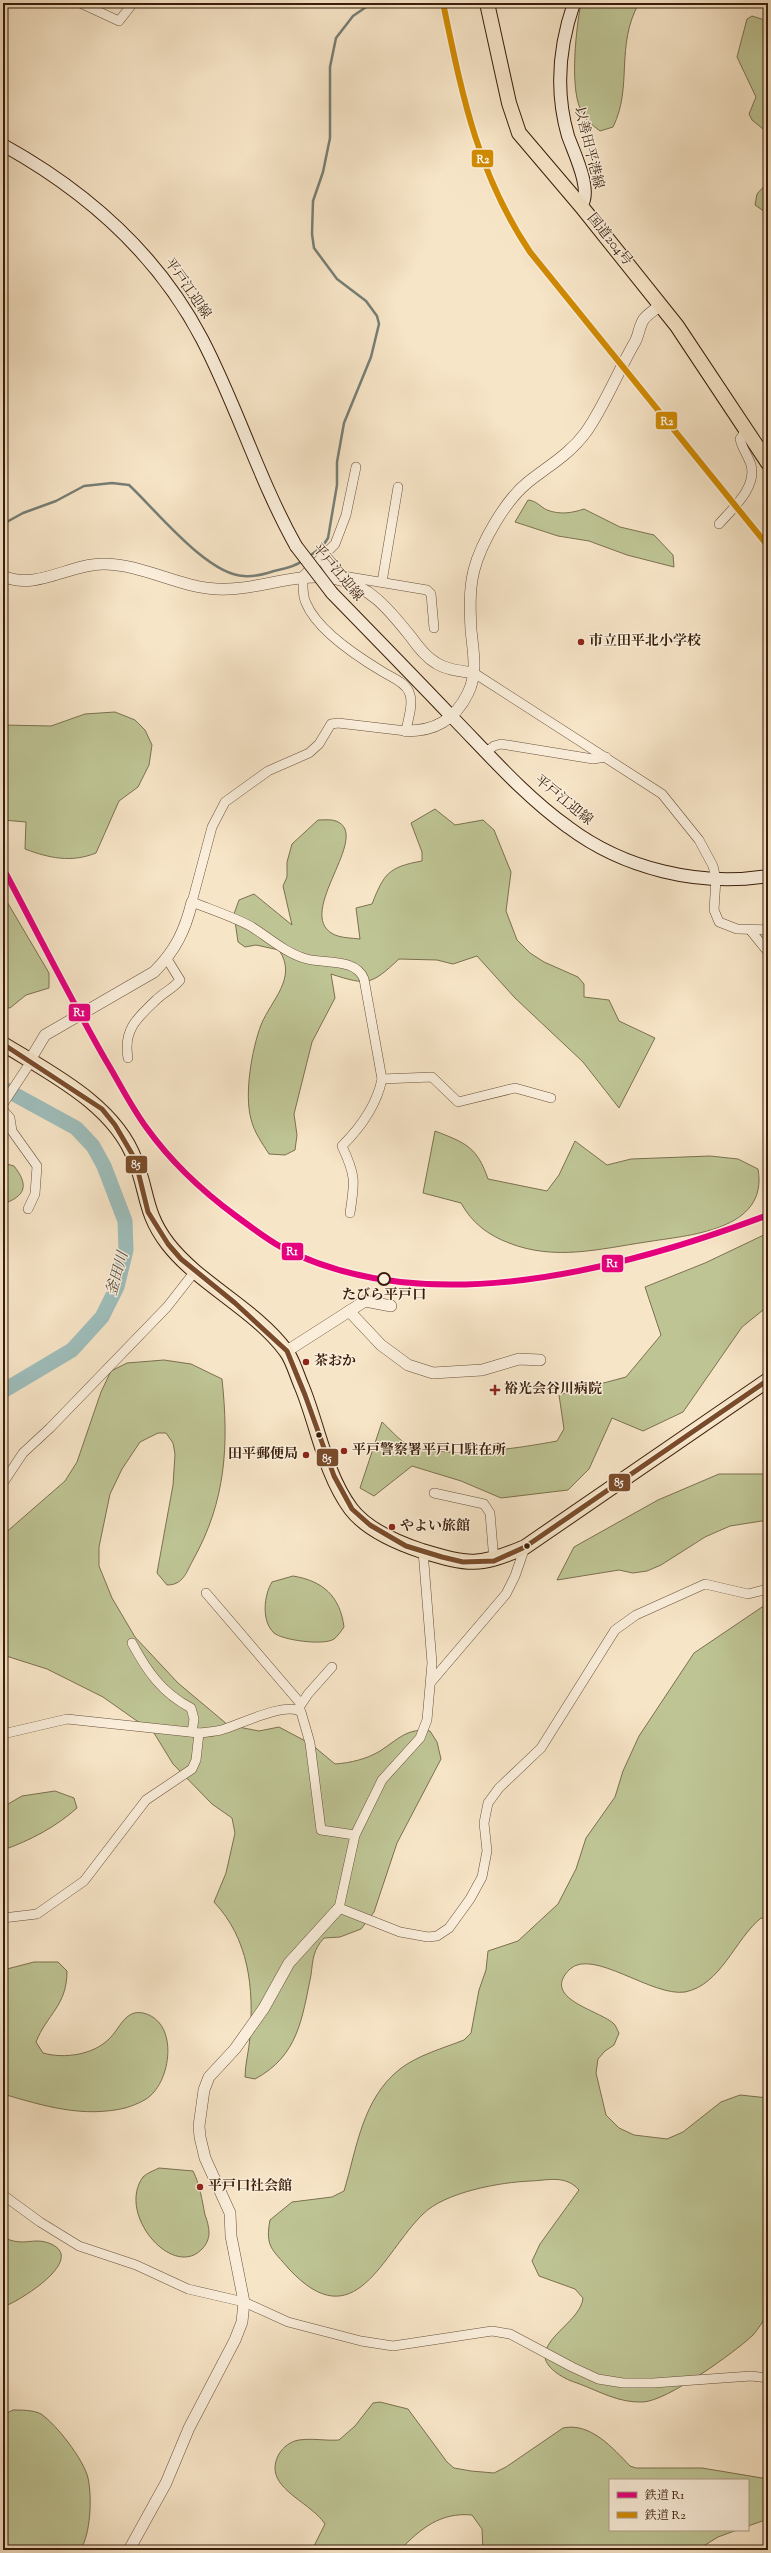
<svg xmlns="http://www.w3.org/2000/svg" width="771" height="2553" font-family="'Sorts Mill Goudy','Noto Serif JP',serif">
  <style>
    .green { fill: #bec494; stroke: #7c704f }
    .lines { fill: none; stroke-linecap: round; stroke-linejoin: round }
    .stream { stroke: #767e75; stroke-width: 2.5 }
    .river { stroke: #9ebebc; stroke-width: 15 }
    .minor-casing { stroke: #684f39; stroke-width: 10 }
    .tertiary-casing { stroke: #684f39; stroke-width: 12 }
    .secondary-casing { stroke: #391d0a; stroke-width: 14 }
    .trunk-casing { stroke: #391d0a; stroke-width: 16 }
    .minor { stroke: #faeedb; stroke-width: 9 }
    .tertiary { stroke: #faeedb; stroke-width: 11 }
    .secondary { stroke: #faeedb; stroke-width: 12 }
    .trunk { stroke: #f7e5c7; stroke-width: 14 }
    .secondary-bridge-casing { stroke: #391d0a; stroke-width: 14; stroke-linecap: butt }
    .secondary-bridge { stroke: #faeedb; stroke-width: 12 }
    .bus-1-casing { stroke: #faeedb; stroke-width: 8 }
    .bus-1 { stroke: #7a4b2a; stroke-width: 5 }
    .rail-1-casing { stroke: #faeedb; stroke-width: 9 }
    .rail-2-casing { stroke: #faeedb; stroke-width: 9 }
    .rail-1 { stroke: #e5007d; stroke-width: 6 }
    .rail-2 { stroke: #d18b02; stroke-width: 6 }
    .poi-dot { fill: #8f2418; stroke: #faeedb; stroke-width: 1.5 }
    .stop-dot { fill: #faeedb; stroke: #391d0a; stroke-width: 2 }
    .bus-dot { fill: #391d0a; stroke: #faeedb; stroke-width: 1.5 }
    .labels { text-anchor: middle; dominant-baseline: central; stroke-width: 3; stroke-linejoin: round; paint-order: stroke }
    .street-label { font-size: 14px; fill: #391d0a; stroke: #faeedb }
    .poi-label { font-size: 14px; font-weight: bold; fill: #391d0a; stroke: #faeedb; text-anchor: start }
    .stop-label { font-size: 14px; font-weight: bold; fill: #391d0a; stroke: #faeedb }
    .water-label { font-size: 15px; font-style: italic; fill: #574d3f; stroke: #faeedb }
    .line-badge { stroke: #faeedb; stroke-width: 1.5 }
    .badge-label { font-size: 11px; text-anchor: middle; font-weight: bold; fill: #fff }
  </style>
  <rect width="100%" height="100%" fill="#f7e5c7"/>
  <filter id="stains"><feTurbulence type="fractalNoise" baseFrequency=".005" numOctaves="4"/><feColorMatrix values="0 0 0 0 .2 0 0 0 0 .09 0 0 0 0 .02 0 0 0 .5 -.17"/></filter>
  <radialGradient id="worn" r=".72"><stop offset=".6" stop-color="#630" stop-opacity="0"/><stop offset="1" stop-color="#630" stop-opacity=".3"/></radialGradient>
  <!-- green -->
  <g class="green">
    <path d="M581,3H639C615,46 633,87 613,127L600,131C591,124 584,119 580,108C570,85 576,28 581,3Z"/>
    <polygon points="752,16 768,21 766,49 768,55 768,133 752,120 749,114 756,97 737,57 747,19"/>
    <polygon points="768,182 768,214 755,205 757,194"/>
    <path d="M528,500C537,501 539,506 547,510C560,515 572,513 584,509L620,527L654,535L673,555L674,567L627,555L589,541L558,536L515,522Z"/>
    <path d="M115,712L135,720L145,730L152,745L149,765L138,787L119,801L96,853C71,863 49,858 25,849L26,822L3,820V725L51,726L85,714Z"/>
    <path d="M435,809L455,825L483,820L494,830L511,872L506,911L517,940L530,953L544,962L578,977L584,984V997L609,1000L619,1021L655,1038L619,1108L583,1062L515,998L477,956L453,964L437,960L399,959C371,985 368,986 331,974L335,998L312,1042L294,1114L297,1135L295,1150L285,1155L269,1154C262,1143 254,1132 251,1119C244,1094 252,1049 261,1025C271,1000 298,978 279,950L256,945L245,947L238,942L234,914L239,900L254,894L292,925L283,886L287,877V862L292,844L318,820C323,820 331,819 336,821C373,835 294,913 333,934C340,938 352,938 360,939L356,908L372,904C384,874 388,867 422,861V852L411,823Z"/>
    <polygon points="3,895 49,973 49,988 26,995 10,1008 3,1007"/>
    <path d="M435,1131C466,1143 477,1147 488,1179L547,1191L559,1175L575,1141L607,1165L631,1159L710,1156L738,1159L758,1169C769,1231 688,1235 646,1242C599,1249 555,1261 509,1243C488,1235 472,1223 461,1203L423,1193Z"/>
    <path d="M3,1163L14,1166C29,1185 26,1196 3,1204Z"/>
    <path d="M768,1233V1306L742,1327L683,1412L643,1431L612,1418L589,1469L568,1490L501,1498L461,1481L412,1466L374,1496L360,1488L382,1422C389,1428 397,1438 405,1443C440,1461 520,1448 557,1441L564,1429L559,1395L626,1377L661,1335L645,1287L705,1263Z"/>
    <path d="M164,1360L191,1364L222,1379C229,1445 226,1501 193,1560C186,1573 183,1585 167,1585L157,1573L173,1485L175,1454L173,1443L166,1433H158L140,1442L122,1469L110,1494L99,1547V1566L112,1598L135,1637L178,1683L228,1725L259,1731L279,1727L311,1744L335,1764C350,1763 367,1759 380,1751C397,1740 408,1727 430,1731L437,1742L441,1759L397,1843L374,1912L361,1929L340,1937L324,1938C313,1950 313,1959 311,1975C302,2019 298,2056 255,2079L245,2077C245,2064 249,2051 250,2037C254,1988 249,1939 214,1902L226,1873L235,1833L232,1818L212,1804L173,1764L154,1733L103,1697L47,1669L3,1655V1535L65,1481L77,1462L101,1392L111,1371L127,1363Z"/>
    <polygon points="719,1474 768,1474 768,1520 730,1526 705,1537 661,1565 647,1571 633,1573 619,1570 557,1580 574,1547 658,1500"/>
    <path d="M293,1576C323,1581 340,1596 344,1627C341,1631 338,1636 334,1639C324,1646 282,1640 274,1633C261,1621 264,1595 272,1582Z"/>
    <path d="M768,1603V1918H761C735,1939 721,1985 685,1992C652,1997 593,1948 570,1969C540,1998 598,2010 613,2023C616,2025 617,2030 619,2033L614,2045L605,2051L598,2059L596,2073L606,2115L619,2128L634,2135L667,2139L683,2132L721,2102L740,2095L768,2098V2312C764,2320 759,2328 753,2335C734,2353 667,2401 643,2402C618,2403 599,2391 577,2383C566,2380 546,2369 545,2357C544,2336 581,2320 583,2298L575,2289L539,2276L532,2261L540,2244L579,2190C566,2175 549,2180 531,2181C501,2182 445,2192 423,2214C382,2254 355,2340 289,2269C272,2249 265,2247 270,2220L292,2202L332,2197L344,2191C357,2148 362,2099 400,2069C418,2055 444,2048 464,2040L471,2033L479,1990L486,1970L488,1951L518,1941L558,1904L576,1869L586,1838L615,1797L623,1771L639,1736L694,1653Z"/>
    <path d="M55,1791L74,1798L77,1808C56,1827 29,1841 3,1850V1807L22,1796Z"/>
    <path d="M34,1962H58L67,1971C67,2006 47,2014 36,2042L43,2053C64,2059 93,2055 109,2039C119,2030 125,2009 143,2013C178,2021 172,2077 150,2096C145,2101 132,2106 125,2108C83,2118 44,2106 3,2094V1970Z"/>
    <path d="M159,2168L193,2171C200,2185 202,2200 205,2215C207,2220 209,2227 209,2233C209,2239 206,2245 202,2249C173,2280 116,2214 143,2177C147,2173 155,2170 159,2168Z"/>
    <path d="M3,2237C24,2248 33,2236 51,2244C87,2260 18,2302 3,2307Z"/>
    <path d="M380,2402L408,2409L447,2462L454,2468L471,2471L494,2473L506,2467L563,2428C590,2422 613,2448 630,2466L636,2468H702L768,2479V2519L748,2526V2480H610V2530H737L718,2537L697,2550H483L482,2529L472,2515C441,2512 421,2528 400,2550H312L325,2524C309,2500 261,2487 279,2454C283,2447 291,2441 299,2440C312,2438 326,2441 339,2440L355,2426L373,2403Z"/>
    <path d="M13,2410C21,2410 34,2410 41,2414C56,2424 84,2460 88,2478C92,2496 91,2535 80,2550H3V2415Z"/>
  </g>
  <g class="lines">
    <!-- stream -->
    <g class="stream">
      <path d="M3,524L23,513L56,501L84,486L112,483L129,485C155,509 207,575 244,576C254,577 265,574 274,571C283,569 295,567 302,561"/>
      <polyline points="308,557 322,547 328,538 337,485 337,462 344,423 371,357 379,324 377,316 366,301 337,279 314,248 312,234 313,201 323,172 330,138 330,67 336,38 353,16 372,3"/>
    </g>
    <!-- river -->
    <polyline class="river" points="3,1088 76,1128 93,1146 104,1166 125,1221 126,1250 117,1287 102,1317 72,1350 3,1391"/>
    <defs>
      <g id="minor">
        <polyline points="80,3 119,21 133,3"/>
        <path d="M719,524C732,509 757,488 751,465C748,456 742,448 740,439L746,430"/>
        <polyline points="321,558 331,574 427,590 431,594 434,628"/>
        <polyline points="382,582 398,487"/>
        <polyline points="474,673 662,794 699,840 713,866 716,879 714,910 719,922 737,929 768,930"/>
        <polyline points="486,752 494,746 501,744 593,759 606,757"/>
        <polyline points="751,931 768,952"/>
        <path d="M128,1058C123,1030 137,1018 156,1000C164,992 174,988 180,980L167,959"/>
        <polyline points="382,1079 432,1077 458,1102 515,1088 551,1098"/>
        <polyline points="3,1104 28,1066 30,1060"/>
        <polyline points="3,1110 10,1118 12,1131 37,1166 35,1194 28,1209"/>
        <path d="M350,1213C355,1181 356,1176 342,1146C360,1128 377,1104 382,1079L364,979C356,958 326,964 307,959C287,954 269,938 252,927C234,917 212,910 192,902L212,827L225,802L268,771L309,753L319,744L331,724L338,723L406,731C408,719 414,703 409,692C405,682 391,677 383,672C358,657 317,630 306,603C302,595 303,585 303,576L335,544L346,515L356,467"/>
        <polyline points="3,1483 23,1453 50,1428 167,1307 196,1270"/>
        <polyline points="434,1493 484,1504 490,1513 494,1561"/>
        <polyline points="423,1551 432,1663 427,1720 420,1738 382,1780 355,1835 339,1908 400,1932 428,1937 437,1936 449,1928 470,1899 482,1877 487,1851 484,1823 488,1803 499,1788 541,1748 615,1630 636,1615 705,1584 748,1594 768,1589"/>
        <polyline points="206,1593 301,1704"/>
        <path d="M132,1643C147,1671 162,1693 191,1708L194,1719L192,1732"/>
        <polyline points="431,1682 506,1594 515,1576 525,1547"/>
        <polyline points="298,1709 308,1694 332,1667"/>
        <path d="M3,1734L67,1719L199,1733C206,1732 214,1732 221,1730C239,1725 286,1701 301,1712L310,1743L321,1830L355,1835"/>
        <polyline points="3,1918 37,1914 84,1881 146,1800 192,1769 196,1760 199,1733"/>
        <polyline points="3,2195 40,2222 79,2246 136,2265 188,2289 244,2302 288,2322 361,2341 393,2346 492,2331 510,2334 572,2367 598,2379 623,2383 653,2383 751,2376 768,2378"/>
      </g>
      <g id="tertiary">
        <path d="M3,576C36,591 69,564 103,564C142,564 178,587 217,589C260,591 293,571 337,579C371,586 390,611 411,637C418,647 426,657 436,663C447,670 461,671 474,673"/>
        <path d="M406,731C435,731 455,720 468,693C478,673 473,651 471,630C470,610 469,590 474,570C481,543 505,501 527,483C548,466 569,455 586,432C605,405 618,371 635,342C639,335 639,326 644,319C648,314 655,310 660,305"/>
        <path d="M30,1060L45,1035L154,972C175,951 185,931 192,902"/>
        <polyline points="349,1311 381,1345 400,1359 408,1365 433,1373 482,1370 519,1359 540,1360"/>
        <polyline points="287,1351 365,1301 391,1306"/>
        <polyline points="129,2550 166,2483 189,2428 235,2340 242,2322 244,2302 231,2236 230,2213 205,2158 200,2137 199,2126 204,2090 209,2077 235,2049 264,2008 289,1963 339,1908"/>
      </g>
      <g id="secondary">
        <path d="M574,3C559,46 555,91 568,136C574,153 593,191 581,206"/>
        <path d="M3,145C86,191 158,255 202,339C237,406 259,480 296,546"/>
        <path d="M332,593C373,635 414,677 454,719C490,756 526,797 568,827C624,869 699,887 768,876"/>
      </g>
      <g id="trunk">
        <polyline points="487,3 509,103 519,133 581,206 677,326 768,463"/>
        <path d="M3,1044C50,1073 115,1105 135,1160C148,1192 144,1213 168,1244C199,1284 255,1309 286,1351C293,1360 297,1376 302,1387C318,1426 325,1474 351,1509C367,1530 398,1543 422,1551C469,1565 479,1567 525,1547L768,1380"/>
      </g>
    </defs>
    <!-- minor casing -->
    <use href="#minor" class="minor-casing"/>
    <!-- tertiary casing -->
    <use href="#tertiary" class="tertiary-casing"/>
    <!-- secondary casing -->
    <use href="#secondary" class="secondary-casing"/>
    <!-- trunk casing -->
    <use href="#trunk" class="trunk-casing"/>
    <!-- minor -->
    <use href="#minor" class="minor"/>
    <!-- tertiary -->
    <use href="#tertiary" class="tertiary"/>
    <!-- secondary -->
    <use href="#secondary" class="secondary"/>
    <!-- trunk -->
    <use href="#trunk" class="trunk"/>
    <defs>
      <polyline id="secondary-bridge" points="296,546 332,593"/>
    </defs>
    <!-- secondary-bridge casing -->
    <use href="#secondary-bridge" class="secondary-bridge-casing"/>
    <!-- secondary-bridge -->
    <use href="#secondary-bridge" class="secondary-bridge"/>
    <defs>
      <polyline id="bus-1" points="6,1046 102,1109 115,1125 135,1159 148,1212 168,1244 181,1259 235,1303 287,1351 305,1395 334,1476 352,1509 370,1525 406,1546 442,1557 463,1562 494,1561 525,1547 768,1380"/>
    </defs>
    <!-- bus-1 casing -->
    <use href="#bus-1" class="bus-1-casing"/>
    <!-- bus-1 -->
    <use href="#bus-1" class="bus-1"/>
    <defs>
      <path id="rail-1" d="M3,868C37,932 69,996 105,1059C119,1082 130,1105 146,1127C171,1162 202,1191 236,1216C251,1227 265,1238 281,1247C426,1323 624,1269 768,1215"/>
      <path id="rail-2" d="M443,3C462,94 477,173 530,252L768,546"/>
    </defs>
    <!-- rail-1 casing -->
    <use href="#rail-1" class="rail-1-casing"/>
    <!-- rail-2 casing -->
    <use href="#rail-2" class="rail-2-casing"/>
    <!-- rail-1 -->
    <use href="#rail-1" class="rail-1"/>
    <!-- rail-2 -->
    <use href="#rail-2" class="rail-2"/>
  </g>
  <!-- markers -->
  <g class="poi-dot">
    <circle cx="581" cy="642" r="4"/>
    <circle cx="306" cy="1362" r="4"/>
    <path d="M493 1384h4v4h4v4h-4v4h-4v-4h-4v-4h4z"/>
    <circle cx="344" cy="1451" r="4"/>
    <circle cx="306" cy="1455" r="4"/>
    <circle cx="392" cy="1527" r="4"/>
    <circle cx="200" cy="2187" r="4"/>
  </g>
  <circle class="stop-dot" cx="384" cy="1279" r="6"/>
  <g class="bus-dot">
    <circle cx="319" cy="1435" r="3.5"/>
    <circle cx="527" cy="1546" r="3.5"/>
  </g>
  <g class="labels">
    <!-- street labels -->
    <g class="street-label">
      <text transform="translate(588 148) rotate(76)">以善田平港線</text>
      <text transform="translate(609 240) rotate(51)">国道204号</text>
      <text transform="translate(187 289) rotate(55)">平戸江迎線</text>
      <text transform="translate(337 573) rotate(50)">平戸江迎線</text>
      <text transform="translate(563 801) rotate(39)">平戸江迎線</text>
    </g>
    <!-- poi labels -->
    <g class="poi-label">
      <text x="589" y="642">市立田平北小学校</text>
      <text x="314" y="1362">茶おか</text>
      <text x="504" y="1390">裕光会谷川病院</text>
      <text x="352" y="1451">平戸警察署平戸口駐在所</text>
      <text x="298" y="1455" text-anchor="end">田平郵便局</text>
      <text x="400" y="1527">やよい旅館</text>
      <text x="208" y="2187">平戸口社会館</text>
    </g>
    <!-- stop labels -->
    <g class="stop-label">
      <text x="384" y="1296">たびら平戸口</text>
    </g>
    <!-- water labels -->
    <g class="water-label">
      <text transform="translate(118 1274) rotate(-74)">釜田川</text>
    </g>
  </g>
  <g class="line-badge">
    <rect x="471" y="149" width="23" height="19" rx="4" fill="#d18b02"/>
    <rect x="655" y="411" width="23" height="19" rx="4" fill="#d18b02"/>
    <rect x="68" y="1003" width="23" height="19" rx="4" fill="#e5007d"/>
    <rect x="125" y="1155" width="23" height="19" rx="4" fill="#7a4b2a"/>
    <rect x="281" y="1242" width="23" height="19" rx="4" fill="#e5007d"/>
    <rect x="601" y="1254" width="23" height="19" rx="4" fill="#e5007d"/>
    <rect x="316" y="1448" width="23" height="19" rx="4" fill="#7a4b2a"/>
    <rect x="608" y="1473" width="23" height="19" rx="4" fill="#7a4b2a"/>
  </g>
  <g class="badge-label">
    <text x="483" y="163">R2</text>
    <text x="667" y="425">R2</text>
    <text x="79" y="1016">R1</text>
    <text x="136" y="1168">85</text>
    <text x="292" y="1255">R1</text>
    <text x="612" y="1267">R1</text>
    <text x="327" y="1462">85</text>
    <text x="619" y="1486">85</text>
  </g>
  <!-- margin -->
  <rect width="771" height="2553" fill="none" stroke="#f7e5c7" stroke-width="16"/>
  <rect x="4" y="4" width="763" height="2545" fill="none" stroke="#391d0a" stroke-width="2"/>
  <rect x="8" y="8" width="755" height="2537" fill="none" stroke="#391d0a"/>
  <!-- legend -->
  <rect x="609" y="2479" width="140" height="52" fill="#faeedb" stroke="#ad9a87"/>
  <rect x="617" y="2492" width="20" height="6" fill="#e5007d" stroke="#ad9a87"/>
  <text x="645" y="2499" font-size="12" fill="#391d0a">鉄道 R1</text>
  <rect x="617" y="2512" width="20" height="6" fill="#d18b02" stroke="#ad9a87"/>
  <text x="645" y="2519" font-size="12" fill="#391d0a">鉄道 R2</text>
  <rect width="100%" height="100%" filter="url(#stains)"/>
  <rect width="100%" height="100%" fill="url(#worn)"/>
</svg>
